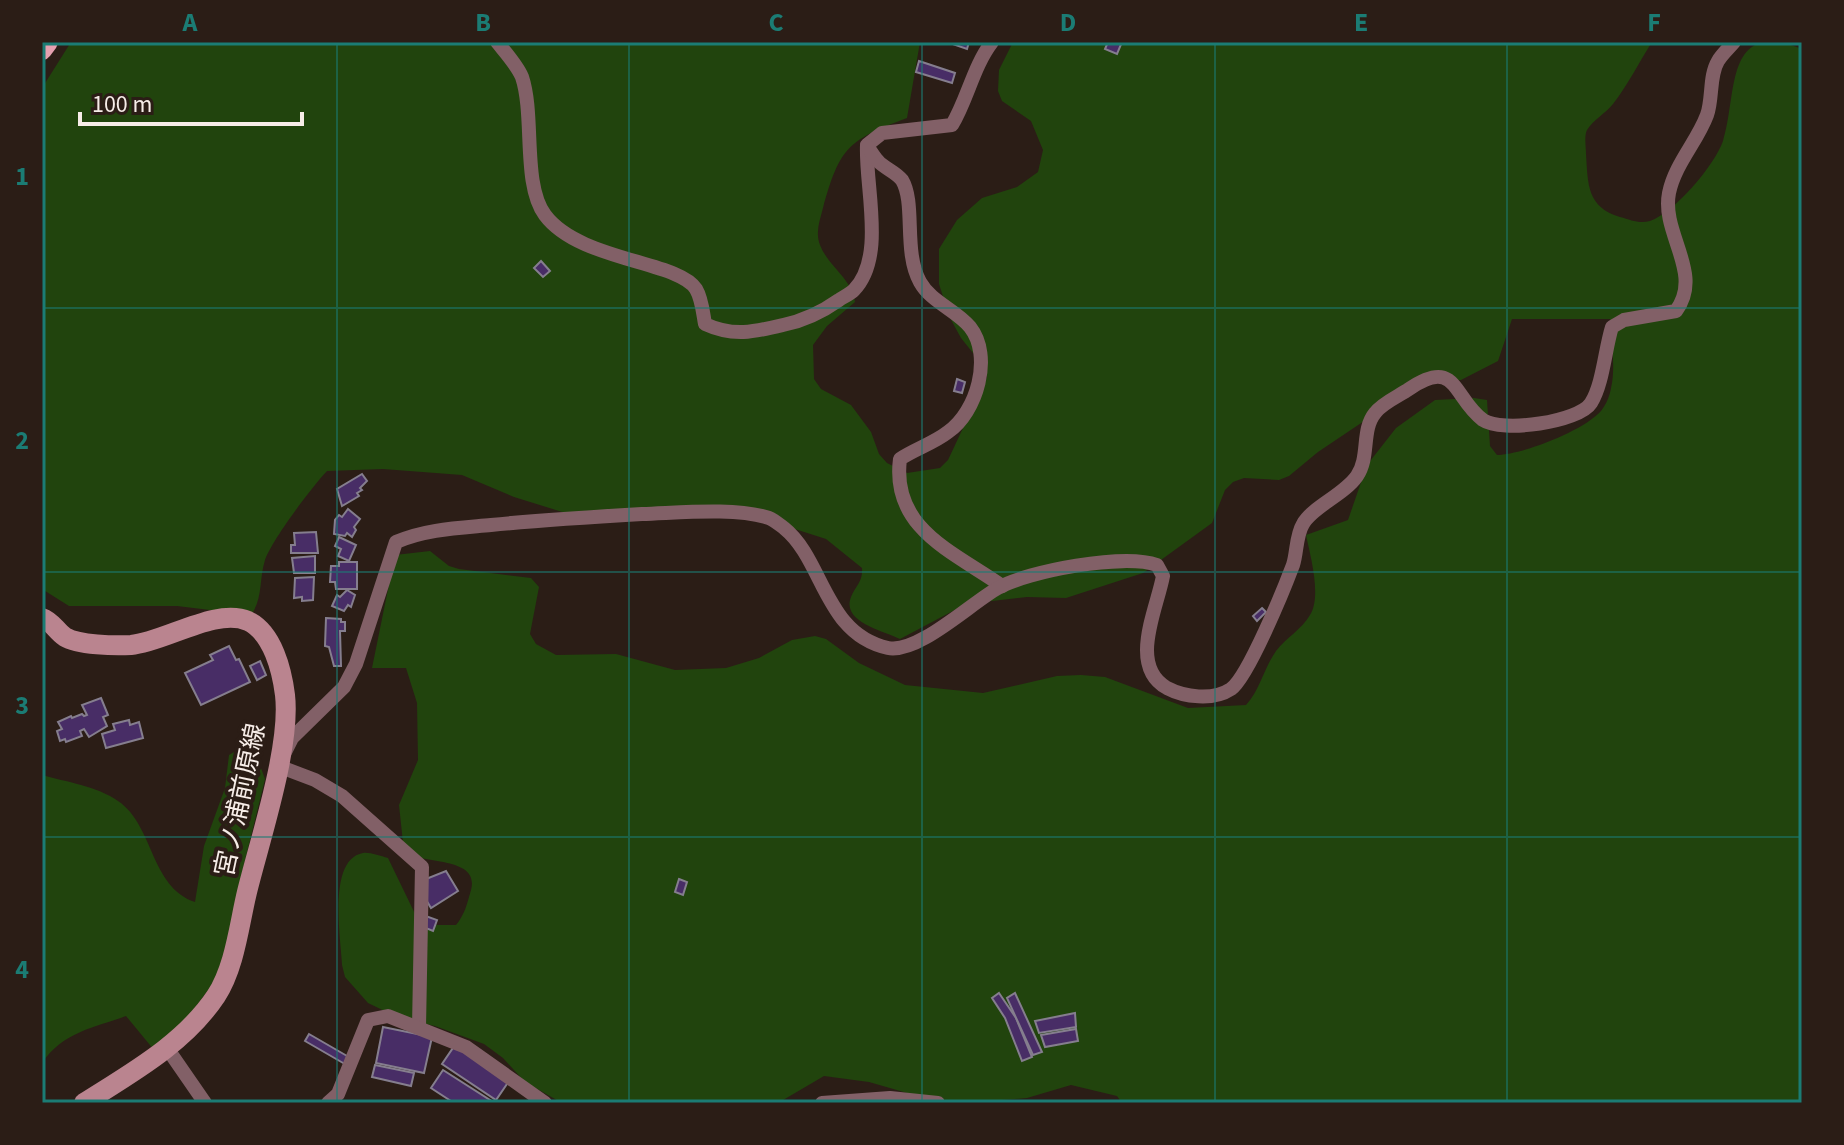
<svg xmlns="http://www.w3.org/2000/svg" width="1844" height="1145" font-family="'Source Sans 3','Noto Sans JP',sans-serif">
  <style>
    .green { fill: #21440d }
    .building { fill: #482d66; stroke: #857e8e; stroke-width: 2 }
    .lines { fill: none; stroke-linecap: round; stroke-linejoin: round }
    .minor { stroke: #826067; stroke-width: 14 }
    .secondary { stroke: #ba848f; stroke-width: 20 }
    .primary { stroke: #e5a0af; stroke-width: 20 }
    .grid { fill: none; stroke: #1b7c74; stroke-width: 2; stroke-opacity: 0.55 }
    .labels { text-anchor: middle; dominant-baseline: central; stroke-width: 8; stroke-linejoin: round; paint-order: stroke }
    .street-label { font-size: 26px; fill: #f7ede8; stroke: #2b1d16 }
    .neatline { fill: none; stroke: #1b7c74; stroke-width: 3 }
    .grid-label { font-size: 26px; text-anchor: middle; font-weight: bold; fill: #1b7c74 }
  </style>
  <rect width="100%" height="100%" fill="#2b1d16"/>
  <!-- green -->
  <g class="green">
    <path d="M71,42H920L907,118C849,140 840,146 823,208C820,220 815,232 820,245C828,266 853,280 855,302L827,326L813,345L814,379L821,389L851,405L871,432L879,454L887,463L907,473L940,468L948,460L987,377L981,363L961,338L950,318L939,284V249L957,220L982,198L1017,187L1038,172L1043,150L1031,121L1002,101L998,91L999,70L1013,42H1652C1639,62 1628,85 1613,104C1606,113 1593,120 1587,130C1584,136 1586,147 1586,154C1588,185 1587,207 1620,217C1631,220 1639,224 1650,221C1675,212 1714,166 1723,141C1738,95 1723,18 1802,49V1103H1122L1117,1096L1071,1085L1027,1098L977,1102L928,1099L869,1082L824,1076L778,1103H562L525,1082L503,1058L484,1044L435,1026L399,1018L368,1003L345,977L342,965C341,940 327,859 363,853C370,852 380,856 388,858L419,922L431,925H456C465,914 467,904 471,890C480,856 423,865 404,852L399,805L418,760L417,703L406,668H372L395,555L430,551L449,566L459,569L531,578L539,587L530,634L536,644L556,655L616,654L675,670L726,668L759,658L792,640L815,636L826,639L859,663L905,685L983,693L1057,676L1081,675L1105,677L1188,708L1246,705C1260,690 1264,668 1276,651C1286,638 1302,629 1310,615C1322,596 1310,555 1306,535L1348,520L1367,465L1396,428L1435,400L1474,398L1487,400L1490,446L1497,455C1524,454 1583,431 1601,411C1606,405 1610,395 1611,388C1616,367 1611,340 1610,319H1512L1498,361L1461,380L1429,383L1388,405L1318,452L1289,476L1279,480L1244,478L1233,482L1225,490L1212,523L1143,573L1066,598L1027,597L966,604L900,639C884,631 841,622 851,597C856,585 863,582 862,568L826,539L751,515H572L514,497L462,475L383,469L327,471C311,488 272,540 265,560C259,579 263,599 251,615L177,606H69L42,589V88Z"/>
    <path d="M250,748L257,757L265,779L241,877L229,962L159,1056L126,1016C93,1028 63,1032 42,1063V775C66,782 97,786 118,801C154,825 150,887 195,902L204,846L225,788L229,755L239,749Z"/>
  </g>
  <!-- building -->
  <g class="building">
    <polygon points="947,42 969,42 967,49"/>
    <polygon points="1108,42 1122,42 1117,54 1105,49"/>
    <polygon points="919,61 955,73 952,83 916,72"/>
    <polygon points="541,261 550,271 543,277 534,268"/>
    <polygon points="957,379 965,382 962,393 954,391"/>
    <polygon points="362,474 367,481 360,488 362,490 357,493 359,496 342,506 337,489"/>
    <polygon points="348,509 360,519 354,527 356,530 352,537 347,533 345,536 334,534 335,520 339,515 342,517"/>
    <polygon points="316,532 318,553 291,553 291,545 295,545 294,533"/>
    <polygon points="339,537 356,545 349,561 338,556 341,549 335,546"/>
    <polygon points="315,556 315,573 294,573 292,558"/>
    <polygon points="339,562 357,562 357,589 336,589 335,582 330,582 331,566 339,566"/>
    <polygon points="314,577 313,600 302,601 302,597 294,598 295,578"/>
    <polygon points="347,590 355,595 351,607 348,605 344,611 332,606 337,595 340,597"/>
    <polygon points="1262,608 1266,612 1257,621 1253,616"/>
    <polygon points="326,618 341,619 341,622 345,622 345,631 340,631 341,666 334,666 329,647 325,646"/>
    <polygon points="229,646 236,660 239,659 250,682 201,705 185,673 213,660 210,655"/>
    <polygon points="260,661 266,675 257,680 250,666"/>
    <polygon points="101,698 108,715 103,717 107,726 89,737 84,729 80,731 82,736 66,742 65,739 60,741 57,731 62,729 58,722 71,716 72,718 82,714 84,716 87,715 82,705"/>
    <polygon points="129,720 130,725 139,722 143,738 106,748 102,734 115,730 113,724"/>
    <polygon points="446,871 458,891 431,908 419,888 421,881"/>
    <polygon points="679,879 687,882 683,895 675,892"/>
    <polygon points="420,914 437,920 433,931 416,924"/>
    <polygon points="999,993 1016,1018 1032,1057 1022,1061 1005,1018 992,998"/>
    <polygon points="1015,993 1042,1052 1033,1055 1007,998"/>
    <polygon points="1075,1013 1076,1027 1039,1033 1035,1021"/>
    <polygon points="383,1027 432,1037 424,1073 376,1063"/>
    <polygon points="1076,1029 1078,1041 1045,1047 1041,1035"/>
    <polygon points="309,1034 354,1060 350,1067 305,1041"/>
    <polygon points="455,1045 509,1081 496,1100 442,1064"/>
    <polygon points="375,1065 414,1073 411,1086 372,1077"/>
    <polygon points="443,1070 493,1102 492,1103 454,1103 431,1088"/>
  </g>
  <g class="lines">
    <!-- minor -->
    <g class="minor">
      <path d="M497,42C505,52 517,65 522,77C535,116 522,184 545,215C579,261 679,261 696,289C702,299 703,313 705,324C733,337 754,332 783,325C803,321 822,312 839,300C843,297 850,294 854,290C886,257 865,187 867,145L882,133L952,125C968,98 973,67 992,42"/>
      <path d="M867,146C871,151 874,157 878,161C884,168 896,172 902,180C916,203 903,252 920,282C931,302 956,310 970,327C993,356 977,412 948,432C934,443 915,449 900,459C891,529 954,552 1002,586"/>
      <path d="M419,1027L422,867L342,796L315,780L278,766L292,738L344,687L356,664L396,542C426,529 459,528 491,525C541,520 591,517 642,514C678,513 735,507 769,518C774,520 780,525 784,528C824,560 824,634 888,648C918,654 971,603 998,588C1028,571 1124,553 1157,565L1163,576C1157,609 1128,666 1167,688C1184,697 1213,701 1231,689C1248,677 1284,589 1293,565C1297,553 1296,535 1303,524C1312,507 1344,495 1357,476C1370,457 1361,430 1375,413C1382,403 1399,396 1409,389C1457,356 1453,398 1483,420C1502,433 1579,422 1591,403C1603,384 1605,349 1612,327L1624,320L1676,311C1704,273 1661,234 1669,193C1675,164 1697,142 1707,115C1713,98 1709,76 1718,61C1722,54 1729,48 1734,42"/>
      <polyline points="167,1048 205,1103"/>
      <polyline points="328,1103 338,1094 368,1020 388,1016 466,1047 545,1103"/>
      <polyline points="822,1103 890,1098 938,1103"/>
    </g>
    <!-- secondary -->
    <path class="secondary" d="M42,618C52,621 56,631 65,637C78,645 115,646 131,645C165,642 216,607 248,621C273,633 282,671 285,695C291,747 260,839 247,892C239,925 235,967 216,996C184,1044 131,1073 84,1103"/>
    <!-- primary -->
    <polyline class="primary" points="42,50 48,42"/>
  </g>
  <!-- grid -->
  <path class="grid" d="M337,42V1103M629,42V1103M922,42V1103M1215,42V1103M1507,42V1103M42,308H1802M42,572H1802M42,837H1802"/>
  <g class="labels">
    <!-- street labels -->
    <g class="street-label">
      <text transform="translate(240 800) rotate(-78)">宮ノ浦前原線</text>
    </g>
  </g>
  <!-- border -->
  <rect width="1844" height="1145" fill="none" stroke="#2b1d16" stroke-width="88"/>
  <!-- scale -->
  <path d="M80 112v12h222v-12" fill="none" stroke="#f7ede8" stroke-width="4"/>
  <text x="92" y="112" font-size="24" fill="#f7ede8" stroke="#2b1d16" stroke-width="6" paint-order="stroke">100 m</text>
  <rect x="44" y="44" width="1756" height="1057" class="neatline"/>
  <g class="grid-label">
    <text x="190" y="31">A</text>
    <text x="483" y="31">B</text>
    <text x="776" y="31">C</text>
    <text x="1068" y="31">D</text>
    <text x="1361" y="31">E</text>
    <text x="1654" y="31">F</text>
    <text x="22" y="185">1</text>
    <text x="22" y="449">2</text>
    <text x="22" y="714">3</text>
    <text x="22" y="978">4</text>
  </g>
</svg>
